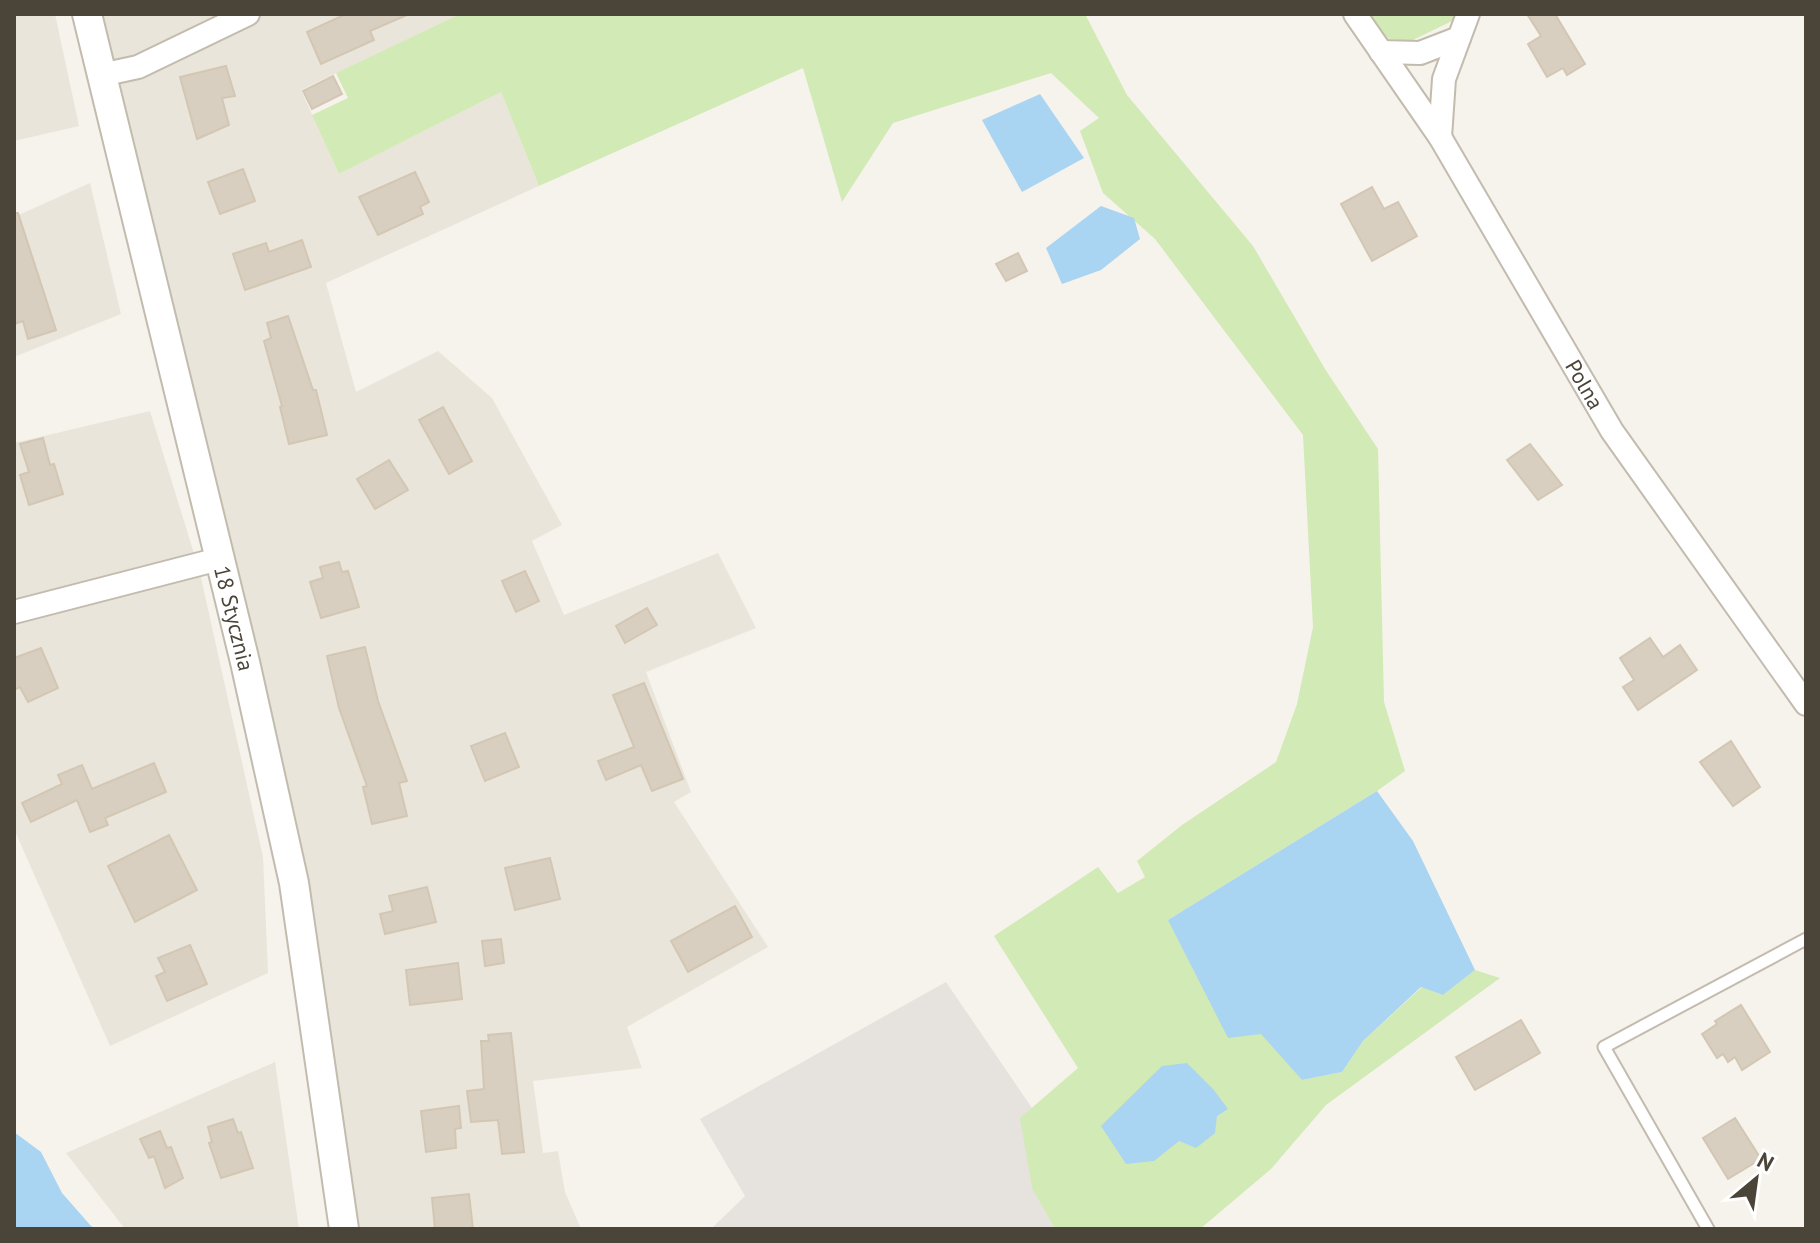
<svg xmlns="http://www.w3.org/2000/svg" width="1820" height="1243" font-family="'PT Sans',sans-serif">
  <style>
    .residential { fill: #eae5da }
    .industrial { fill: #e6e2dd }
    .green { fill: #d2eab5; fill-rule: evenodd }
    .water { fill: #a9d4f2 }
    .building { fill: #d8cfc1; stroke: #d3c7b4; stroke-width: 2 }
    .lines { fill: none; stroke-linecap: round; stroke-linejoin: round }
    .service-casing { stroke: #c2bbae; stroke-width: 15 }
    .minor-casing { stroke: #c2bbae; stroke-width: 26 }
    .tertiary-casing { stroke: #c2bbae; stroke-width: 32 }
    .service { stroke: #fff; stroke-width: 11 }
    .minor { stroke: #fff; stroke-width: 22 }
    .tertiary { stroke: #fff; stroke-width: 28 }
    .labels { text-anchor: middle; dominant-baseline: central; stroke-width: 6; stroke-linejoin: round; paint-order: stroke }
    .street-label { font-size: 22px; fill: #4b4439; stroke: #fff }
  </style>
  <rect width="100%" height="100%" fill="#f6f3ec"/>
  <!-- residential -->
  <g class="residential">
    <polygon points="14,14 55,14 79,126 14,141"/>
    <polygon points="99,14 460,14 301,90 339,174 501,92 539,186 326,283 356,392 438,351 492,398 562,525 532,541 564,615 718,553 756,628 646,672 691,792 674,802 768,947 627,1027 642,1068 533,1081 543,1153 558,1151 565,1192 581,1229 353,1229"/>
    <polygon points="90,183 121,314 14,357 14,217"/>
    <polygon points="150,411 200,573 263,857 268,973 110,1046 14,829 14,443"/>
    <polygon points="275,1062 299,1229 125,1229 66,1153"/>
  </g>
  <!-- industrial -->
  <polygon class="industrial" points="946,982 1032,1108 1021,1118 1032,1187 1055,1229 711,1229 745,1196 700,1119"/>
  <!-- green -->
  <g class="green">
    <path d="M460,14H1085L1127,95L1253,246L1325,369L1378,449L1384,702L1405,771L1377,791L1168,920L1302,1080L1342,1072L1363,1041L1422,987L1443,995L1475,970L1500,978L1326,1105L1271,1169L1200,1229H1055L1032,1188L1020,1118L1078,1068L994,936L1098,867L1118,893L1145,877L1137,861L1182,825L1276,762L1297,704L1313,627L1303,435L1155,239L1103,193L1080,131L1099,118L1051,73L893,123L842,202L803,68L539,186L501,92L339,174L312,115L348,98L336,73ZM1213,1089L1197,1148L1179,1141Z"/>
    <polygon points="1367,14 1457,14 1454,20 1411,41 1382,38"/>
  </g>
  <!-- water -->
  <g class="water">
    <polygon points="1040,94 1084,158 1022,192 982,120"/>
    <polygon points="1101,206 1134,218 1140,239 1101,270 1062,284 1046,248"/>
    <polygon points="1377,791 1413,841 1475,970 1443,995 1421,987 1363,1041 1342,1072 1302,1080 1261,1034 1228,1038 1168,920"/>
    <polygon points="1187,1063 1213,1089 1228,1109 1217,1116 1215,1133 1196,1148 1179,1141 1154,1161 1126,1164 1101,1126 1162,1066"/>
    <polygon points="14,1132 41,1152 62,1193 91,1226 96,1229 14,1229"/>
  </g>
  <!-- building -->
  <g class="building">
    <polygon points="346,14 409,14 370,31 374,40 321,64 307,32"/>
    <polygon points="1527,14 1555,14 1585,64 1567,75 1563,68 1547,77 1528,44 1541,36"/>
    <polygon points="226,66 235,96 222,98 229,125 197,139 180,77"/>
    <polygon points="333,76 342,94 312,109 303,91"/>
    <polygon points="243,169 255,201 220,214 208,182"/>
    <polygon points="415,172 429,202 420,207 423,214 378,235 359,197"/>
    <polygon points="1372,187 1384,209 1398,202 1417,236 1372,261 1341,204"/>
    <polygon points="14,213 18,213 56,330 28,339 23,321 14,324"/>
    <polygon points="302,240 311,267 245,290 233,254 266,243 269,252"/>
    <polygon points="1018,253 1027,271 1006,281 996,264"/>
    <polygon points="288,316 313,390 316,390 327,435 289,444 280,407 282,406 264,341 271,338 267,323"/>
    <polygon points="443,407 472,461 449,474 419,420"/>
    <polygon points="43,438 50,465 54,464 63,494 29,505 20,475 29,472 20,444"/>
    <polygon points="1530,444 1562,485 1538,500 1507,460"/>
    <polygon points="389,460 408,490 375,509 357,479"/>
    <polygon points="339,562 342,572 348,571 359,607 321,618 310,582 323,578 320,567"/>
    <polygon points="525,571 539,601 516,612 502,581"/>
    <polygon points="647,608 657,625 625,643 616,626"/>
    <polygon points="1650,638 1663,657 1680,645 1697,670 1638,710 1623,687 1634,680 1620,658"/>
    <polygon points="365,647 378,701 407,781 399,783 407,816 372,824 363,787 367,786 339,708 327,656"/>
    <polygon points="41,648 58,688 28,702 20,687 14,690 14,658"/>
    <polygon points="644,683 683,779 652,791 641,765 606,780 598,761 634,747 613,695"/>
    <polygon points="505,733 519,767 485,781 471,746"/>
    <polygon points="1731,741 1760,787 1733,806 1700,762"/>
    <polygon points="154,763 166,792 105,818 108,825 90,832 77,800 31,822 22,803 62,784 58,775 82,765 92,789"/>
    <polygon points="169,835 197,890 135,922 108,866"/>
    <polygon points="550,858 560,899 515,910 505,868"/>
    <polygon points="427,887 436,922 385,934 380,914 393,911 389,896"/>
    <polygon points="735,906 752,937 688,972 671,941"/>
    <polygon points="501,939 504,963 485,966 482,941"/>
    <polygon points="190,945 207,984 167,1001 156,976 165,972 158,958"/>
    <polygon points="458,963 462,999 410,1005 406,970"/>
    <polygon points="1741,1005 1770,1052 1742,1070 1735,1057 1728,1062 1723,1054 1717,1058 1702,1034 1717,1024 1715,1021"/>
    <polygon points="1521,1020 1540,1053 1475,1090 1456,1057"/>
    <polygon points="511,1033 524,1152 502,1154 498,1120 471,1122 467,1091 484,1089 481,1041 489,1041 488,1035"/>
    <polygon points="459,1106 461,1128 455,1129 456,1148 426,1152 421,1111"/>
    <polygon points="1735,1118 1761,1159 1728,1179 1703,1138"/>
    <polygon points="233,1119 238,1133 241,1132 253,1168 221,1178 209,1143 212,1142 208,1127"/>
    <polygon points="160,1131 167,1148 171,1147 183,1178 165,1188 154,1156 149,1158 140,1139"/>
    <polygon points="469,1194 473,1229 435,1229 432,1198"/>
  </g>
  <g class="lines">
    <defs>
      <polyline id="service" points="1708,1229 1604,1047 1806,939"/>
      <g id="minor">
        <path id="s1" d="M1355,14L1440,137L1612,431L1806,704"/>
        <polyline points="1381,52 1420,53 1459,38"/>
        <polyline points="101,75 138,67 248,14"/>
        <polyline points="1440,137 1444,79 1468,14"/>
        <polyline points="14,612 219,559"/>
      </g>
      <g id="tertiary">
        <path id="s2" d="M87,14L245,662L294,883L344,1229"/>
      </g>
    </defs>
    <!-- service casing -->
    <use href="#service" class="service-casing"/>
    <!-- minor casing -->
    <use href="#minor" class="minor-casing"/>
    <!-- tertiary casing -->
    <use href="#tertiary" class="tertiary-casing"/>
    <!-- service -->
    <use href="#service" class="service"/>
    <!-- minor -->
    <use href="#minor" class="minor"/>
    <!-- tertiary -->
    <use href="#tertiary" class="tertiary"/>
  </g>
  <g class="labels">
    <!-- street labels -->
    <g class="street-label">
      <text stroke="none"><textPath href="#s1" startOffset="436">Polna</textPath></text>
      <text stroke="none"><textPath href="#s2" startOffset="622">18 Stycznia</textPath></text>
    </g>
  </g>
  <!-- border -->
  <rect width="1820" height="1243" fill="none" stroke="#4b4439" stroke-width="32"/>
  <!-- north arrow -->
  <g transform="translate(1756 1179) rotate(29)" stroke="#ffffff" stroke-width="6" paint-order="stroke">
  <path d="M0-6L14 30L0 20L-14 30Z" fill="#4b4439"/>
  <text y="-12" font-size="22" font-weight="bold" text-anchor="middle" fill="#4b4439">N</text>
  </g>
</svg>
